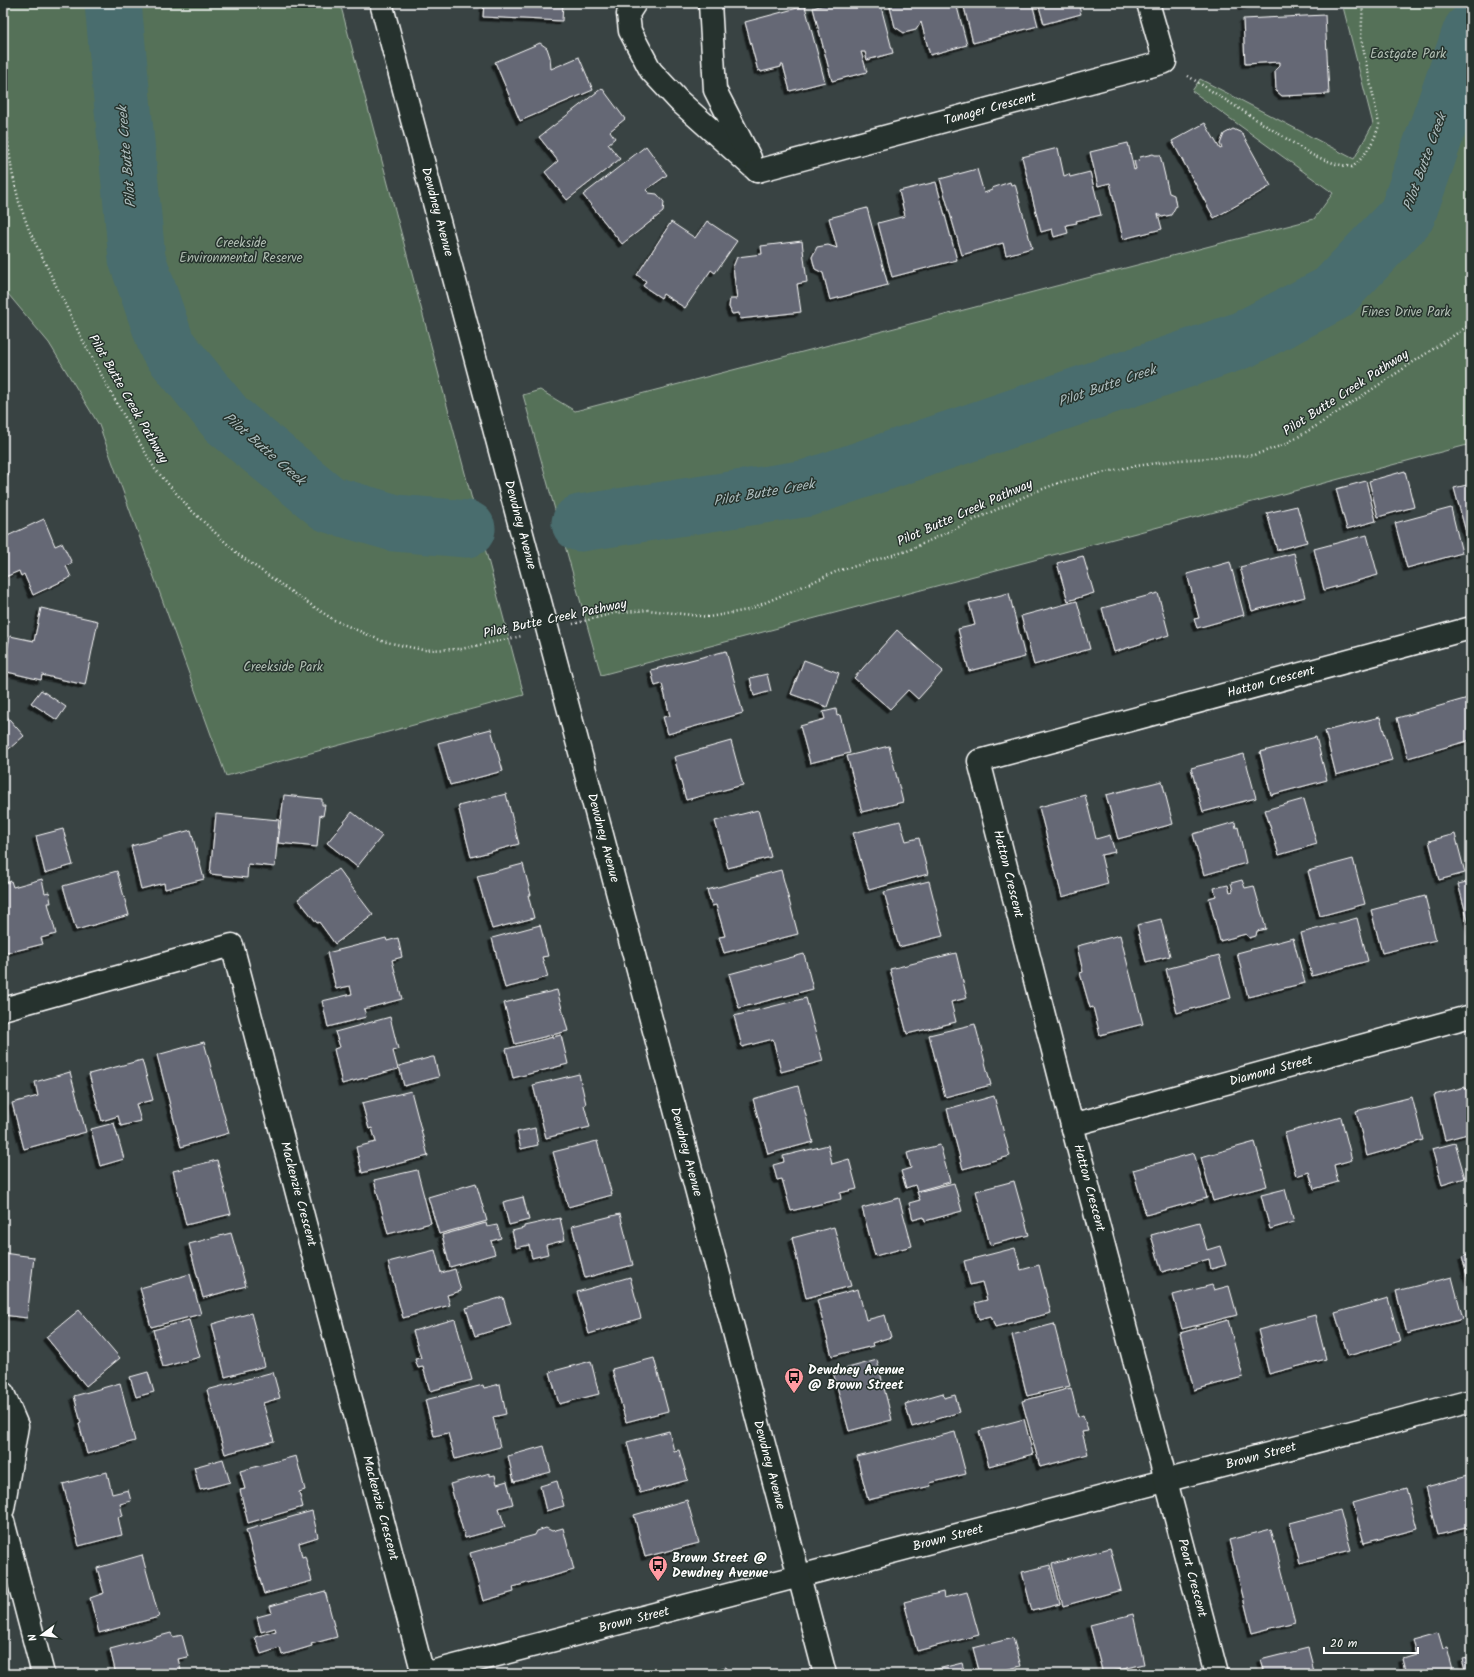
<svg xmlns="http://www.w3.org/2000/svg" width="1474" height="1677" font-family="Kalam,sans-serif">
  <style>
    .green { fill: #557158; stroke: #aab8ac }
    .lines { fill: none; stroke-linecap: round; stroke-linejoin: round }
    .stream { stroke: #92a7a8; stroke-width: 9 }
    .river { stroke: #496d6e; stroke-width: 57 }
    .building { fill: #656775; stroke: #fff; filter: url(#shadow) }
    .street-casing { stroke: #fff; stroke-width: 25 }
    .secondary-casing { stroke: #fff; stroke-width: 25 }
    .path { stroke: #fff; stroke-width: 2.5; stroke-dasharray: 1 3; stroke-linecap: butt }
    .street { stroke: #26332d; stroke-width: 22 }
    .secondary { stroke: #26332d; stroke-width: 22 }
    .labels { text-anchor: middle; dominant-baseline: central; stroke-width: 3; stroke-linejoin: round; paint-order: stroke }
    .park-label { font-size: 13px; fill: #b2bfb4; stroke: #26332d }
    .street-label { font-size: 13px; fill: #fff; stroke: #26332d }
    .poi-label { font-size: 13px; font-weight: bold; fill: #fff; stroke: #26332d; text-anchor: start }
    .water-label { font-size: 14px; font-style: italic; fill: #adbdbe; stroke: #26332d }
  </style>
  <defs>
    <filter id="shadow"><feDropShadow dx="-3.5" dy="3.5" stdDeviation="0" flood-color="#0009"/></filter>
  </defs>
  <rect width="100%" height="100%" fill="#394343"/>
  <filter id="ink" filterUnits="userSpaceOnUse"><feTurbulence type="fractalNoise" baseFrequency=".025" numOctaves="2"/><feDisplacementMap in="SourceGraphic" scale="8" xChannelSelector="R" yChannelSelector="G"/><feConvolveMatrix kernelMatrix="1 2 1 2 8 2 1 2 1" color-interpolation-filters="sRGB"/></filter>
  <g filter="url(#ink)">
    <!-- green -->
    <g class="green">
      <polygon points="3,3 340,3 524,695 226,776 99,425 49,343 3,288"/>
      <polygon points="1342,3 1471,3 1471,444 601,675 523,395 540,390 575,411 1314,219 1333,193 1192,91 1200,79 1354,159 1373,124"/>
    </g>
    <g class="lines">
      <!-- stream -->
      <polyline class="stream" points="1394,196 1404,196 1415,192"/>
      <!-- river -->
      <g class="river">
        <polyline points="113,3 137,259 167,346 227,420 329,504 395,523 467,529"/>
        <polyline points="580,523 808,488 1242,340 1333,293 1407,215 1471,32"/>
      </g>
    </g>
    <!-- building -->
    <g class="building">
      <polygon points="484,3 563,3 562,21 483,17"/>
      <polygon points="830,3 880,3 893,53 867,60 865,52 861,52 867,72 832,81 813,8"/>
      <polygon points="889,3 956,3 967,45 930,55 921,22 916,30 904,33 895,27"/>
      <polygon points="963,3 1032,3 1038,26 973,43"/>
      <polygon points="1038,3 1078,3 1081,14 1044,24"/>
      <polygon points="1241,3 1256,3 1242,7"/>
      <polygon points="805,6 825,82 790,91 783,65 781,65 781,67 761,72 760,70 758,71 745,22"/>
      <polygon points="1325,15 1329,94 1282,96 1276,91 1275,70 1280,65 1280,62 1245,64 1243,19"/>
      <polygon points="540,43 547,48 550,57 551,69 579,57 593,90 520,121 495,62"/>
      <polygon points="602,88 625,119 610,131 615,138 608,144 620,159 567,200 545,172 558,161 539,137"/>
      <polygon points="1205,123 1220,149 1222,148 1220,144 1224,134 1233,129 1242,133 1271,186 1214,218 1172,141"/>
      <polygon points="1128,143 1134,170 1136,169 1134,161 1139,160 1140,157 1153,154 1155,155 1160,155 1169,193 1174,195 1176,206 1171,215 1162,217 1158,214 1162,229 1123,239 1110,183 1098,186 1090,152"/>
      <polygon points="646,146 667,175 646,190 649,193 657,194 664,202 663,212 622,244 583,195"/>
      <polygon points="1058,148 1064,176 1069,174 1070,177 1090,172 1101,215 1076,221 1077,223 1066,225 1068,233 1054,237 1052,229 1041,232 1022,157"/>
      <polygon points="977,169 984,193 992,190 992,188 1010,182 1011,185 1015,184 1032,248 1006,255 1003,243 962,255 940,179"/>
      <polygon points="936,182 957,260 892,277 878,223 905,216 899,191"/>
      <polygon points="867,208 888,285 830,300 823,273 815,269 812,257 817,247 828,245 837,248 829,218"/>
      <polygon points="707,221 737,241 715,273 711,270 685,308 663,294 661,298 643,286 646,281 637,275 671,222 695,238"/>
      <polygon points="802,241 807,282 797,284 801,312 740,319 739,313 732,314 729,307 730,299 737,299 733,267 737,257 762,254 761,246"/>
      <polygon points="3,471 9,474 3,484"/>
      <polygon points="1405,471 1414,507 1378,517 1369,481"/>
      <polygon points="1366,481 1376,521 1347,529 1336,489"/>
      <polygon points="1471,484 1471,546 1470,547 1454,488"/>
      <polygon points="1297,506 1307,542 1277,550 1267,513"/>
      <polygon points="1451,508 1462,553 1407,568 1395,523"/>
      <polygon points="44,519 55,546 62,543 72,563 66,566 71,577 33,595 24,574 21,576 19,571 3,578 3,538"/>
      <polygon points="1367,535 1378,575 1324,590 1314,549"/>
      <polygon points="1294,553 1305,597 1252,611 1240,567"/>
      <polygon points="1083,556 1094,593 1068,601 1057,563"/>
      <polygon points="1230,562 1244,615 1197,628 1194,619 1199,618 1187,574"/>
      <polygon points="1009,593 1025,657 969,671 958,629 975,625 969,603"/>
      <polygon points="1158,593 1169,635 1114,652 1102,608"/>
      <polygon points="1077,601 1090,649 1034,665 1021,616"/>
      <polygon points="41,608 98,621 85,685 42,675 41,680 3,671 10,636 34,641"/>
      <polygon points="897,630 943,671 918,699 908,690 890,709 854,678"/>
      <polygon points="726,651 743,713 668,734 663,717 670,716 662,684 655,686 651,670"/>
      <polygon points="804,660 839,673 827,707 791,694"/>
      <polygon points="767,674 771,691 754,696 750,678"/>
      <polygon points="41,690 66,707 57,720 31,703"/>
      <polygon points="1468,698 1471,707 1471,740 1408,758 1397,718"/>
      <polygon points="836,709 837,716 840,715 850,753 810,763 800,726 825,719 823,712"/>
      <polygon points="3,712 24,736 3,754"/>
      <polygon points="1380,717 1392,760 1336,775 1325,731"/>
      <polygon points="491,729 503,771 450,785 438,743"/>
      <polygon points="1316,737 1327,780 1271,795 1260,752"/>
      <polygon points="731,741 743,785 686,800 674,757"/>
      <polygon points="889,746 903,802 862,812 847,756"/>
      <polygon points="1244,754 1256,798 1203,812 1191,768"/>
      <polygon points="1162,781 1173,824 1118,839 1106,795"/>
      <polygon points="506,794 519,844 471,857 458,806"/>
      <polygon points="284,795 322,799 322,805 325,805 323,816 320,815 317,847 278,843"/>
      <polygon points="1085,795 1096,839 1110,835 1115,852 1101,855 1108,884 1062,897 1039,807"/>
      <polygon points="1304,799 1317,844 1279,855 1265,810"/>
      <polygon points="758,810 771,857 728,868 715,821"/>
      <polygon points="352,812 382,836 357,867 327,843"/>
      <polygon points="216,814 279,820 275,867 248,864 247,878 210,874"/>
      <polygon points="900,821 906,841 919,838 928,874 869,890 853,833"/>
      <polygon points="1235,822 1236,828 1238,827 1246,863 1204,875 1193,834"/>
      <polygon points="63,829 73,865 45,873 36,836"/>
      <polygon points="191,830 204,879 165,889 164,883 141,889 131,846"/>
      <polygon points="1455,834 1465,873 1439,880 1429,841"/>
      <polygon points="1353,859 1365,904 1320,916 1308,871"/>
      <polygon points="523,864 531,895 528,895 534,918 492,929 477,876"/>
      <polygon points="338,869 373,915 335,944 319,922 317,923 298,899"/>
      <polygon points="781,870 798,934 724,953 719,937 725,936 716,905 712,906 707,890"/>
      <polygon points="117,871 129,915 76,930 63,886"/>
      <polygon points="42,879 45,893 49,892 51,903 48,903 56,934 41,938 43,944 7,953 3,938 3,884 11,881 13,887"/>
      <polygon points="1242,880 1245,888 1254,886 1266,929 1257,931 1256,936 1249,938 1246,934 1220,941 1209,898 1216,896 1214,888 1228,885 1230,892 1233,891 1231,883"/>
      <polygon points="929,881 943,936 899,947 884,892"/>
      <polygon points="1471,881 1471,932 1458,884"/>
      <polygon points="1425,896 1436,940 1382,953 1371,910"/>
      <polygon points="1357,918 1368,961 1312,976 1301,933"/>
      <polygon points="1161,919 1170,956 1146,962 1137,925"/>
      <polygon points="540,925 548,956 542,957 548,977 505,988 492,938"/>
      <polygon points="1120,935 1143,1024 1100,1035 1093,1007 1090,1008 1080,973 1083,972 1077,946"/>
      <polygon points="386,938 387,941 398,938 402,957 392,960 402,999 364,1009 366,1017 328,1027 322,1001 352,994 350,986 336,989 327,953"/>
      <polygon points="1293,938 1305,983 1248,997 1237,953"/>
      <polygon points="956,953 967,998 951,1002 956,1022 907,1034 890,969"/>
      <polygon points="804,954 813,989 739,1008 729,974"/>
      <polygon points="1219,955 1231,998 1177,1013 1166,969"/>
      <polygon points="557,990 568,1031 515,1044 504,1003"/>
      <polygon points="806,998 823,1061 781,1072 773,1039 742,1047 734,1016"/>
      <polygon points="390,1017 398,1049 393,1051 398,1069 342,1084 334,1049 340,1047 335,1032"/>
      <polygon points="975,1024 991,1085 945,1097 929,1035"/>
      <polygon points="561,1035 568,1064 513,1078 506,1049"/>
      <polygon points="204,1042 229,1133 181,1147 157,1055"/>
      <polygon points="432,1057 434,1057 439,1077 404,1086 399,1066"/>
      <polygon points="142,1060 153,1100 136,1104 141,1121 121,1126 118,1116 102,1121 89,1074"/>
      <polygon points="70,1072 86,1132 24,1149 12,1103 38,1096 35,1082"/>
      <polygon points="579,1074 586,1104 584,1105 590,1127 546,1138 533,1085"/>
      <polygon points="798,1086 813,1142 768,1154 753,1099"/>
      <polygon points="1465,1087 1465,1089 1471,1087 1471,1133 1445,1140 1434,1095"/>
      <polygon points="411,1091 428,1156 362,1173 356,1147 376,1142 372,1128 369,1129 362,1103"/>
      <polygon points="994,1096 1010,1156 963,1169 947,1109"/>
      <polygon points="1412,1097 1423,1140 1367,1156 1356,1111"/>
      <polygon points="1341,1117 1352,1160 1334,1165 1338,1182 1314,1189 1309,1172 1296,1176 1285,1133"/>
      <polygon points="3,1120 9,1142 3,1144"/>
      <polygon points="114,1123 124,1159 100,1166 91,1129"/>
      <polygon points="535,1128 538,1145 521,1149 517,1132"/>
      <polygon points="597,1141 612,1195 568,1207 553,1152"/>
      <polygon points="1255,1142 1267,1186 1213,1201 1201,1157"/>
      <polygon points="1455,1143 1465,1178 1442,1185 1432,1149"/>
      <polygon points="828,1145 832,1164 849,1159 857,1189 840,1193 841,1199 791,1211 782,1179 777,1180 773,1165 784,1162 783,1156"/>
      <polygon points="940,1145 950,1182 917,1191 915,1185 906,1188 901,1171 911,1168 907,1153"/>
      <polygon points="1194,1153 1207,1198 1146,1215 1133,1170"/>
      <polygon points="217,1160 231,1214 186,1225 173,1171"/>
      <polygon points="417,1170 431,1223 388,1234 374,1180"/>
      <polygon points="1014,1181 1029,1235 990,1245 976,1191"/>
      <polygon points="476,1183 487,1221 439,1234 428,1197"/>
      <polygon points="954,1183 962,1211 925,1221 924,1217 913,1220 909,1203 920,1200 917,1192"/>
      <polygon points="1285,1189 1294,1222 1270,1229 1261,1195"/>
      <polygon points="523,1197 529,1220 509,1225 503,1202"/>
      <polygon points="899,1198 912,1246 875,1256 862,1208"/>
      <polygon points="620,1214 633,1265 585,1278 572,1226"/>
      <polygon points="560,1218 565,1240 546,1245 548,1254 532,1258 529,1245 516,1248 512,1231 524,1228 524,1226"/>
      <polygon points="1199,1222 1207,1250 1220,1246 1226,1265 1211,1269 1209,1259 1162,1272 1151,1235"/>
      <polygon points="486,1223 487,1227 497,1225 501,1238 491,1241 495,1254 450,1267 442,1235"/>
      <polygon points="834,1227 851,1286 806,1298 792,1238"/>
      <polygon points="231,1233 246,1286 203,1298 189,1244"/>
      <polygon points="1015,1248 1021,1270 1039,1265 1051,1313 995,1327 991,1316 979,1319 975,1303 987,1300 982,1282 970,1285 964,1261"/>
      <polygon points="435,1250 441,1273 455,1269 461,1291 447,1295 450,1305 403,1318 388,1262"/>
      <polygon points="3,1253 34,1257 27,1318 3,1315"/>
      <polygon points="1471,1254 1471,1290 1462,1257"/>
      <polygon points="190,1274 201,1314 151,1327 140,1288"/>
      <polygon points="630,1277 641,1318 589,1334 577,1292"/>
      <polygon points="1452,1277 1463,1319 1407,1334 1396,1291"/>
      <polygon points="1212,1285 1214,1290 1229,1286 1237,1315 1182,1329 1173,1295"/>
      <polygon points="858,1289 866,1320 885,1315 891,1337 872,1343 873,1346 832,1356 817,1300"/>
      <polygon points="503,1297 511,1325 475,1336 466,1308"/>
      <polygon points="1388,1298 1400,1341 1348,1356 1335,1313"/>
      <polygon points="79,1310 120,1358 86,1386 46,1337"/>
      <polygon points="251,1313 265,1366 225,1377 212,1324"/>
      <polygon points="1315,1315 1326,1359 1269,1374 1258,1330"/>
      <polygon points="455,1319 472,1380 430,1391 423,1367 418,1368 415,1359 421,1358 413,1331"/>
      <polygon points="189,1320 200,1357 163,1367 153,1330"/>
      <polygon points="1228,1320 1243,1377 1194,1390 1180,1333"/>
      <polygon points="1054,1324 1070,1386 1027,1396 1012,1335"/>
      <polygon points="654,1358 668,1411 626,1422 612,1369"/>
      <polygon points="877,1360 892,1420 849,1431 833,1372"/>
      <polygon points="591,1361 599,1394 559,1404 550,1372"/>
      <polygon points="148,1372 154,1392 136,1397 130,1377"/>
      <polygon points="273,1372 280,1398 263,1403 274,1441 225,1454 207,1390"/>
      <polygon points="120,1383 135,1441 87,1454 79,1424 81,1423 74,1396"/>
      <polygon points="500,1384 506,1414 493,1417 500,1447 455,1459 448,1433 434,1436 425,1400 483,1385 484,1388"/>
      <polygon points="1071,1388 1078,1417 1083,1415 1088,1431 1082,1432 1088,1454 1040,1467 1022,1401"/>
      <polygon points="943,1393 944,1398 955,1395 960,1412 912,1427 905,1404"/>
      <polygon points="1024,1419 1033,1454 989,1466 979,1431"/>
      <polygon points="669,1431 674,1451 679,1450 688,1480 640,1493 627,1442"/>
      <polygon points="955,1432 966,1474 930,1483 931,1486 868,1500 857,1457"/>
      <polygon points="544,1446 551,1472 514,1482 508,1456"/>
      <polygon points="296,1456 305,1490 299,1492 303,1507 248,1523 240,1490 245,1489 240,1471"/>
      <polygon points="223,1459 230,1482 200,1490 194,1467"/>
      <polygon points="107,1472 112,1494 128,1490 131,1501 120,1504 123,1516 118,1517 122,1535 79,1546 63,1484"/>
      <polygon points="490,1473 490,1476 495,1475 497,1484 507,1481 513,1504 499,1508 505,1527 465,1538 450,1484"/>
      <polygon points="1471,1475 1471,1527 1438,1535 1426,1487"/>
      <polygon points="557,1481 564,1506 546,1511 540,1486"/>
      <polygon points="1406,1488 1417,1529 1364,1543 1353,1503"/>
      <polygon points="687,1500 699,1543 645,1557 634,1515"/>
      <polygon points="1340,1510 1351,1550 1300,1563 1290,1523"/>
      <polygon points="312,1511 318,1537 299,1543 302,1557 305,1556 312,1581 264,1594 246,1530"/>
      <polygon points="546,1528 552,1531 563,1528 574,1570 513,1587 514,1592 483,1601 470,1553 535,1535 537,1531"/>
      <polygon points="1271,1529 1295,1622 1252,1633 1229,1540"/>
      <polygon points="1110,1548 1121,1590 1063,1606 1052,1564"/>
      <polygon points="142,1555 159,1617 99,1633 90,1598 104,1593 97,1568"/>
      <polygon points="1050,1565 1060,1604 1032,1611 1022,1572"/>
      <polygon points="325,1591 337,1637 311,1644 312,1646 282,1655 280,1648 261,1654 255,1637 276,1631 275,1628 261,1632 257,1617 272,1613 270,1606"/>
      <polygon points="943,1592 944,1598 967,1592 979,1635 917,1651 904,1602"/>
      <polygon points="1133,1614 1144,1664 1103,1674 1090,1625"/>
      <polygon points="1438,1632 1443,1649 1447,1648 1454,1674 1408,1674 1404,1659 1417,1655 1413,1639"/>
      <polygon points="171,1633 173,1637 182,1635 188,1657 178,1659 182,1674 116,1674 110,1649"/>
      <polygon points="1013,1638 1021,1666 989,1674 980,1674 973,1648"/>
      <polygon points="1308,1648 1315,1674 1264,1674 1260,1660"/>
      <polygon points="1471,1657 1471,1674 1466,1674 1462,1659"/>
      <polygon points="962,1663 965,1674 917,1674"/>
      <polygon points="726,1667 728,1674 698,1674"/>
    </g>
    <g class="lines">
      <defs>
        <g id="street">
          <polyline points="635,3 628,14 630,31 651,71 679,101 757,171"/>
          <polyline points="710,3 715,90 750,158"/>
          <polyline points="757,171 1165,62 1148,3"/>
          <polyline points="3,1009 232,945 423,1674"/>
          <polyline points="1072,1125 1471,1016"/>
          <polyline points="3,1393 17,1426 3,1509"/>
          <polyline points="3,1521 43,1674"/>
          <polyline points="424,1674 1471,1401"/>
          <polyline points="1217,1674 1072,1125 979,761 1471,628"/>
        </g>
        <polyline id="secondary" points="381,3 825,1674"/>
      </defs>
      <!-- street casing -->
      <use href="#street" class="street-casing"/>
      <!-- secondary casing -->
      <use href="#secondary" class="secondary-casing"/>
      <!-- path -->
      <g class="path">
        <path d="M1188,76L1312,155L1336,164L1352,167C1363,160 1377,137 1379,124L1361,38L1363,3"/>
        <polyline points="3,107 12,172 19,202 29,230 79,333 116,402 155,469 190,509 239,555 293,593 334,620 382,641 423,650 461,649 522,636"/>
        <polyline points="573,624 614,613 648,610 709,617 748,610 838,571 907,551 1030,494 1061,482 1129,467 1178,460 1254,455 1286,444 1318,425 1471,324"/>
      </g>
      <!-- street -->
      <use href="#street" class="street"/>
      <!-- secondary -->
      <use href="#secondary" class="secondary"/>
    </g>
  </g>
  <!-- icons -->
  <defs>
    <symbol id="bus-pin" viewBox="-11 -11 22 30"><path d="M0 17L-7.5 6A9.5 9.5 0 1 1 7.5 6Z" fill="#ff9aa2" stroke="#26332d"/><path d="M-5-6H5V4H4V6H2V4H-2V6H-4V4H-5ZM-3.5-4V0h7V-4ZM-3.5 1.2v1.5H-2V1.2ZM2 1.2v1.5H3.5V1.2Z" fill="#111"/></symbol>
  </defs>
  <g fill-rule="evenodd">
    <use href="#bus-pin" x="783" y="1366" width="22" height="30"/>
    <use href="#bus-pin" x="647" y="1554" width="22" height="30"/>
  </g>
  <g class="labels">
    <!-- park labels -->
    <g class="park-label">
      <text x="1408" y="54">Eastgate Park</text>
      <text x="241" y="243">Creekside<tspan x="241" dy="15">Environmental Reserve</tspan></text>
      <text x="1406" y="312">Fines Drive Park</text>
      <text x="283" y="667">Creekside Park</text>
    </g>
    <!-- street labels -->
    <g class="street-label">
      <text transform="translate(990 109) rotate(-15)">Tanager Crescent</text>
      <text transform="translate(437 212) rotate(75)">Dewdney Avenue</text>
      <text transform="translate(1346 393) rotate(-33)">Pilot Butte Creek Pathway</text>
      <text transform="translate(128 399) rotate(60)">Pilot Butte Creek Pathway</text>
      <text transform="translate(965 513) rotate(-24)">Pilot Butte Creek Pathway</text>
      <text transform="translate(520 525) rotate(75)">Dewdney Avenue</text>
      <text transform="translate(555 619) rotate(-12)">Pilot Butte Creek Pathway</text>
      <text transform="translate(1271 682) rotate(-15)">Hatton Crescent</text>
      <text transform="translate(603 838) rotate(75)">Dewdney Avenue</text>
      <text transform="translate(1008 874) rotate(76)">Hatton Crescent</text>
      <text transform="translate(1271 1071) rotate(-15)">Diamond Street</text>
      <text transform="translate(686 1152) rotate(75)">Dewdney Avenue</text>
      <text transform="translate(1089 1188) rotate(75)">Hatton Crescent</text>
      <text transform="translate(298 1194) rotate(75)">Mackenzie Crescent</text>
      <text transform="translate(1261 1456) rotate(-15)">Brown Street</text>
      <text transform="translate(769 1465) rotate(75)">Dewdney Avenue</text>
      <text transform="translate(380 1508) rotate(75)">Mackenzie Crescent</text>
      <text transform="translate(948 1538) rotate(-15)">Brown Street</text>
      <text transform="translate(1192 1578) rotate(75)">Peart Crescent</text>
      <text transform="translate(634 1620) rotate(-14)">Brown Street</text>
    </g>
    <!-- poi labels -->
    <g class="poi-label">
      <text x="808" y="1370">Dewdney Avenue<tspan x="808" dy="15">@ Brown Street</tspan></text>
      <text x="672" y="1558">Brown Street @<tspan x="672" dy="15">Dewdney Avenue</tspan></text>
    </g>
    <!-- water labels -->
    <g class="water-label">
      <text transform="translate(127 157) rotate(-95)">Pilot Butte Creek</text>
      <text transform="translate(1425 162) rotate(-70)">Pilot Butte Creek</text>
      <text transform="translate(1107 386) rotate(-19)">Pilot Butte Creek</text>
      <text transform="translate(264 449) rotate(41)">Pilot Butte Creek</text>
      <text transform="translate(764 493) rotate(-10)">Pilot Butte Creek</text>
    </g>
  </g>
  <!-- margin -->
  <rect width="1474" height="1677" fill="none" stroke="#26332d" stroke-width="16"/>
  <rect x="8" y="8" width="1458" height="1661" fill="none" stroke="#fff" stroke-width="1.5" filter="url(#ink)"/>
  <!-- north arrow -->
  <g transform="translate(42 1635) rotate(255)" stroke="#26332d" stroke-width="3" paint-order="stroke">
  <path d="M0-3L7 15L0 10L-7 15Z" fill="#ffffff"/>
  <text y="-6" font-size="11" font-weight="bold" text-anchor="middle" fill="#ffffff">N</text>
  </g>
  <!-- scale -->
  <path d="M1324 1647v6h94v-6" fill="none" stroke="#ffffff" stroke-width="2"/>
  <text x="1330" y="1647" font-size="12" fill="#ffffff" stroke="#26332d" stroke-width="3" paint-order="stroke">20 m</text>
</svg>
